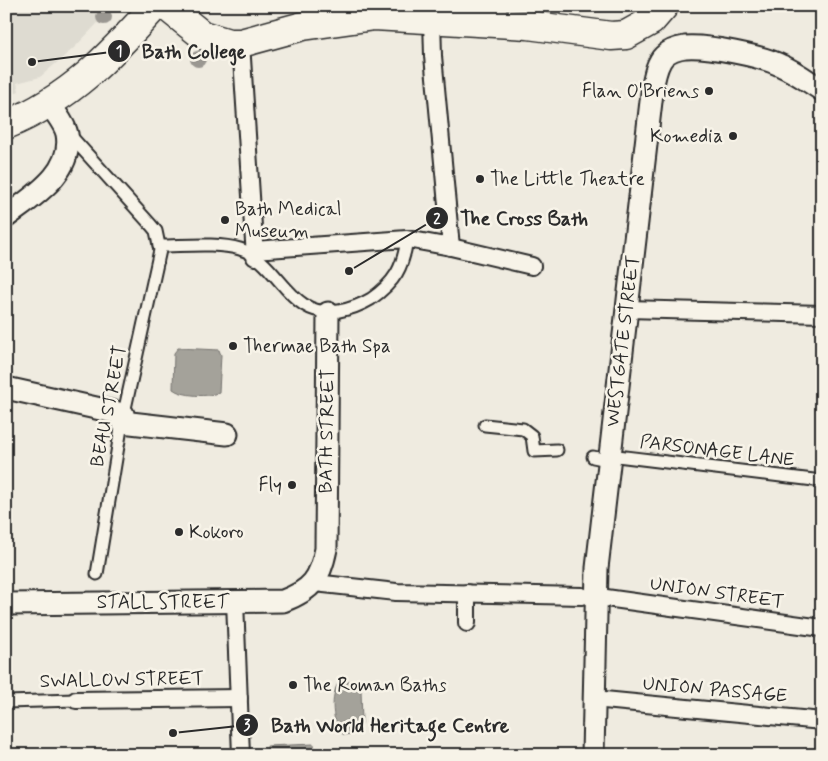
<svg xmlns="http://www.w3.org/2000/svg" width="828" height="761" font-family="Mynerve,sans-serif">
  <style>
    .built { fill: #dedbd1 }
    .water { fill: #a4a29a; stroke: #74726e }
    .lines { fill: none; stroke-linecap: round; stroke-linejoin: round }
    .service-casing { stroke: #2b2b2b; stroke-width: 15 }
    .pedestrian-casing { stroke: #2b2b2b; stroke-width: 20 }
    .minor-casing { stroke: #2b2b2b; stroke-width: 25 }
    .tertiary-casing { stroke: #2b2b2b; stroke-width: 31 }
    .service { stroke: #f7f3e8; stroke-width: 11 }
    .pedestrian { stroke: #f7f3e8; stroke-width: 16 }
    .minor { stroke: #f7f3e8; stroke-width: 21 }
    .tertiary { stroke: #f7f3e8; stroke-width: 28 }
    .tree { fill: #9a9791 }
    .poi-dot { fill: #2b2b2b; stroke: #f7f3e8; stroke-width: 2 }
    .labels { text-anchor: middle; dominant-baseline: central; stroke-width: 5; stroke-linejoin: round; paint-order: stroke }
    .poi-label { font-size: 19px; fill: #2b2b2b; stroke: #f7f3e8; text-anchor: start }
    .street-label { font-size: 19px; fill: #2b2b2b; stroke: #f7f3e8 }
    .leader { fill: none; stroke: #2b2b2b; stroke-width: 2 }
    .callout-dot { fill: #2b2b2b; stroke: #f7f3e8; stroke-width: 2 }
    .mark-label { font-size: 15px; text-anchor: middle; font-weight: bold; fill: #fff }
    .callout-label { font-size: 20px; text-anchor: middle; font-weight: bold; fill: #2b2b2b; stroke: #f7f3e8; stroke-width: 5; stroke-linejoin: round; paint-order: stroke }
  </style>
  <rect width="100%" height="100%" fill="#efebe0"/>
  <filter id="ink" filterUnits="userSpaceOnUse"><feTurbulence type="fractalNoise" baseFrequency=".02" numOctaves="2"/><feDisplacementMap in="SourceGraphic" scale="10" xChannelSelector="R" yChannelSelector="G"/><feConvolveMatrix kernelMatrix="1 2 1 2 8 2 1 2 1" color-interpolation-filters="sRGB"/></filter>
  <g filter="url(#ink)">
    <!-- built -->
    <polygon class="built" points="6,6 114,6 75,47 40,77 17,83 19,91 6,97"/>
    <!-- water -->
    <g class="water">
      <path d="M178,348L219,350L221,355L219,392C210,398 181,396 173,389L174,353Z"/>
      <path d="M351,681L361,689L362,723L357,733L344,735C331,726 330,694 339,682Z"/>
      <polygon points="314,744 315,755 268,755 267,746"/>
    </g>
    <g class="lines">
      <defs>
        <g id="service">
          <polyline points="68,133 151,225 156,231 160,250 122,422 97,574"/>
          <path d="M159,246C183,246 217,242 240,249C280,261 288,320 339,311C350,309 361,305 371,299C395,282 403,268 407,239"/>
          <polyline points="485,425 523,429 532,436 534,451 557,450"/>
          <polyline points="609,455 822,481"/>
          <polyline points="593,457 608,460"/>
          <polyline points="6,702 76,700"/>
        </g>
        <g id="pedestrian">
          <polyline points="432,18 433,56 451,247"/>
          <polyline points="241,43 255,257"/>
          <polyline points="254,250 407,239 451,247 532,266"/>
          <polyline points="627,309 822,314"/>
          <polyline points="315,583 396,592 582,596"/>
          <polyline points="606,598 822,628"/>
          <polyline points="235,601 241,755"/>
          <polyline points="467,623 467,593"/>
          <polyline points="76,700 239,698"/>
          <polyline points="604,700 822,721"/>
        </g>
        <g id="minor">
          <path d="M6,217C32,197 74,173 67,134C65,124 55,113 50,104"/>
          <polyline points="6,388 123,414"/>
          <polyline points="122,422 227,434"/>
          <path d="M6,604L283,601C312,590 320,579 326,549L328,313"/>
          <path d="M593,755L597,568L653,84C655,75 657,63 664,56C669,51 678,48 685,47C706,45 763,56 782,66C796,72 809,82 822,90"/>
        </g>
        <g id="tertiary">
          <polyline points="166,6 202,35 229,43 241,43 303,26 374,16 528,25 611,36 626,35 651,21 664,6"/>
          <path d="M6,125C71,98 109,57 155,6"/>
        </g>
      </defs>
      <!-- service casing -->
      <use href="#service" class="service-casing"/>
      <!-- pedestrian casing -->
      <use href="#pedestrian" class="pedestrian-casing"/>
      <!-- minor casing -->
      <use href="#minor" class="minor-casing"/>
      <!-- tertiary casing -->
      <use href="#tertiary" class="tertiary-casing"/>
      <!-- service -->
      <use href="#service" class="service"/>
      <!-- pedestrian -->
      <use href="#pedestrian" class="pedestrian"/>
      <!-- minor -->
      <use href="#minor" class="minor"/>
      <!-- tertiary -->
      <use href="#tertiary" class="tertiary"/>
    </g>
    <!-- trees -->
    <g class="tree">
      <circle cx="104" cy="17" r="8"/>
      <circle cx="198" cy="59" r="8"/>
    </g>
  </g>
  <!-- markers -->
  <g class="poi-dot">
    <circle cx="709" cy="91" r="5"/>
    <circle cx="733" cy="136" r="5"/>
    <circle cx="480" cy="179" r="5"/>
    <circle cx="225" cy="220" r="5"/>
    <circle cx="233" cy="346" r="5"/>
    <circle cx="292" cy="485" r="5"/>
    <circle cx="179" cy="532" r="5"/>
    <circle cx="293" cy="685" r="5"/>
  </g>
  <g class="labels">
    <!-- poi labels -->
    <g class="poi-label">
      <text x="699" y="91" text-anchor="end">Flan O'Briens</text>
      <text x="723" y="136" text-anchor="end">Komedia</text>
      <text x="490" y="179">The Little Theatre</text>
      <text x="235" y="209">Bath Medical<tspan x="235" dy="22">Museum</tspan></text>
      <text x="243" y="346">Thermae Bath Spa</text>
      <text x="282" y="485" text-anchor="end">Fly</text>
      <text x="189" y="532">Kokoro</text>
      <text x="303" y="685">The Roman Baths</text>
    </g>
    <!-- street labels -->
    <g class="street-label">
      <text transform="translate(623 341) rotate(-83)">WESTGATE STREET</text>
      <text transform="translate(109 406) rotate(-79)">BEAU STREET</text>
      <text transform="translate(327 431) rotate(-89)">BATH STREET</text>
      <text transform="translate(717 451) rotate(7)">PARSONAGE LANE</text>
      <text transform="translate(717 593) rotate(8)">UNION STREET</text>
      <text x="163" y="602">STALL STREET</text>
      <text transform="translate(122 680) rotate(-1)">SWALLOW STREET</text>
      <text transform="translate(715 690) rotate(5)">UNION PASSAGE</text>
    </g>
  </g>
  <!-- callouts -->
  <path class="leader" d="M32 62L119 51M349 271L437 218M173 733L247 725"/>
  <g class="callout-dot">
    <circle cx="32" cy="62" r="5"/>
    <circle cx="349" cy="271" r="5"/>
    <circle cx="173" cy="733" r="5"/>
    <circle cx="119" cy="51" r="12"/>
    <circle cx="437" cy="218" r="12"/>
    <circle cx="247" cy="725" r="12"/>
  </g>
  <g class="mark-label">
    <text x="119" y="56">1</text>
    <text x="437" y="224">2</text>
    <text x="247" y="730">3</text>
  </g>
  <g class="callout-label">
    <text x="194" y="58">Bath College</text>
    <text x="524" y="225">The Cross Bath</text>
    <text x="390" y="732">Bath World Heritage Centre</text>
  </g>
  <!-- margin -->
  <rect width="828" height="761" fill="none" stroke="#f7f3e8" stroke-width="25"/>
  <rect x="12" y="12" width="803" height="736" fill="none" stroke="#2b2b2b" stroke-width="2" filter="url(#ink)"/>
</svg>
